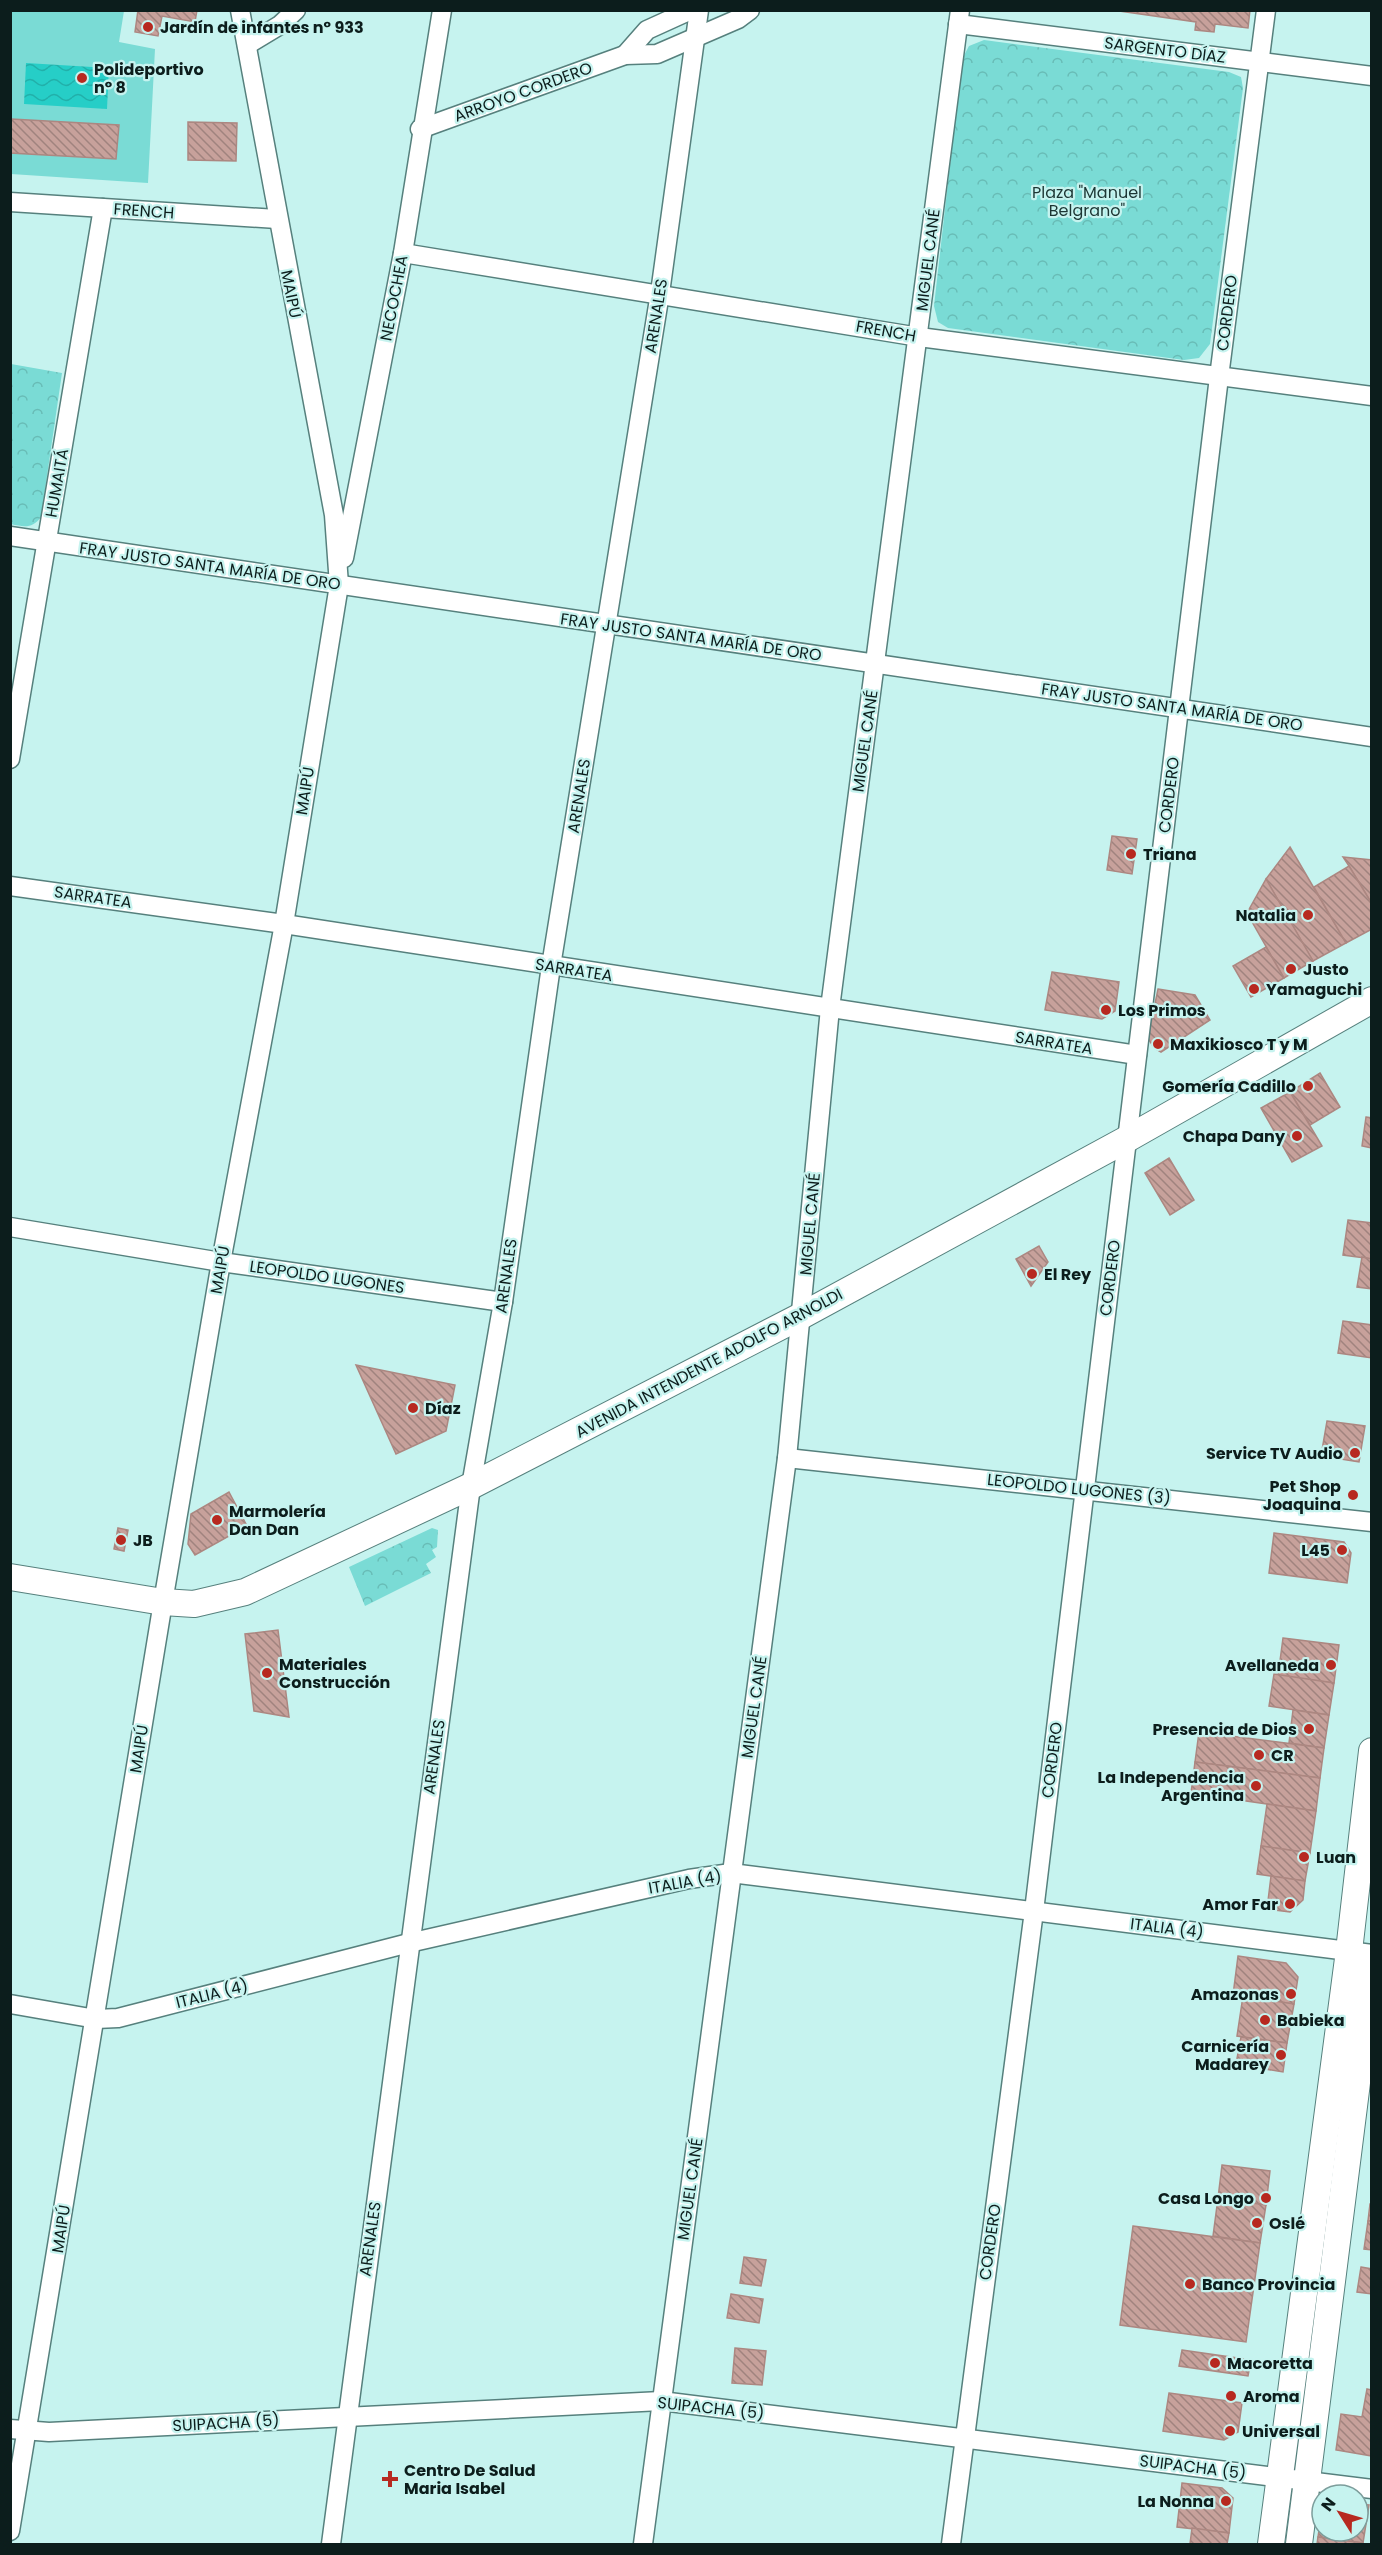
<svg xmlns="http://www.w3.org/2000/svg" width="1382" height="2555" font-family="Poppins,sans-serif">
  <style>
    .grass { fill: #7adbd5 }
    .park { fill: url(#park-crowns) }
    .water { fill: url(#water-waves) }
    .building { fill: url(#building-back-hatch); stroke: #ac8781; stroke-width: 1.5 }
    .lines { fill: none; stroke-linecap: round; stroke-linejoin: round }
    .street-casing { stroke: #56807d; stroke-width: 21 }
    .secondary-casing { stroke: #56807d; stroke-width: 28 }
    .street { stroke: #fff; stroke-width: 18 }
    .secondary { stroke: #fff; stroke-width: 26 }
    .poi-dot { fill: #b72920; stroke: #c6f3ef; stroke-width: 2 }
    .labels { text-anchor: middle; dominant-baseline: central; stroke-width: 4.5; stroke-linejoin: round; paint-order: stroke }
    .poi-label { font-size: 16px; font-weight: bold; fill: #0c1d1c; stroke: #c6f3ef; text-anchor: start }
    .street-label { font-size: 16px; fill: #0c1d1c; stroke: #c6f3ef }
    .park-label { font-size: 16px; fill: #1c3634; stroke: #c6f3ef }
  </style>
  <defs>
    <pattern id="park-crowns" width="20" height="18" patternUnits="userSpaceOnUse" patternTransform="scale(1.5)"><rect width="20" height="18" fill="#7adbd5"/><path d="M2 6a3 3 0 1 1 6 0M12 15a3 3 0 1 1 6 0" fill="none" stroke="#68bcb6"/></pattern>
    <pattern id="water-waves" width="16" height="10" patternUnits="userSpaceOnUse" patternTransform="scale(1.5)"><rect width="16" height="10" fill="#26cec7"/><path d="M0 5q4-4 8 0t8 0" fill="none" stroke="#21b0aa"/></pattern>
    <pattern id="building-back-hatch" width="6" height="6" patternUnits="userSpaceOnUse" patternTransform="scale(1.5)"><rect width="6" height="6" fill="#c7a19b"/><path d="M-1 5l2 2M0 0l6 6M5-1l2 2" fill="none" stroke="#a0837e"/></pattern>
  </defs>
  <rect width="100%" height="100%" fill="#c6f3ef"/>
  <!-- grass -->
  <polygon class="grass" points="10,11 124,11 119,42 155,49 148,183 11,174"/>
  <!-- park -->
  <g class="park">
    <polygon points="984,40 1229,72 1241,77 1243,88 1210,344 1199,358 1184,360 948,328 938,322 934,306 962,59 969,46"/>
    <path d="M11,364L62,373L41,517C32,529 24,527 11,524Z"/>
    <polygon points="432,1528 438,1530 437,1547 432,1550 436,1557 426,1564 431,1573 365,1606 349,1567"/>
  </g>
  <!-- water -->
  <polygon class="water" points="26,63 109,68 107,109 24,104"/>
  <!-- building -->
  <g class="building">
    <polygon points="138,10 197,10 195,22 162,16 158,36 135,32"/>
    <polygon points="1112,10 1250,10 1248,28 1215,24 1214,32 1195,30 1196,22"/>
    <polygon points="11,119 119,125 116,159 10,153"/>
    <polygon points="188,122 237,123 236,161 188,160"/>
    <polygon points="1112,836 1137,839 1132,874 1107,870"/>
    <polygon points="1290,847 1346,943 1313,961 1266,879"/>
    <polygon points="1343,857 1372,860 1372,904 1349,866"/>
    <polygon points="1349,866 1372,904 1372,929 1346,943 1314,887"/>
    <polygon points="1266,879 1313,961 1284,978 1247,913"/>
    <polygon points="1266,947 1284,978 1251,997 1233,966"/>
    <polygon points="1052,972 1119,982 1115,1011 1102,1019 1045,1010"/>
    <polygon points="1158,989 1195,995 1210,1020 1161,1052 1154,1048 1148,1038"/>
    <polygon points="1320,1073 1340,1107 1310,1125 1290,1092"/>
    <polygon points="1290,1092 1322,1146 1292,1162 1261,1108"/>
    <polygon points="1366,1117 1372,1118 1372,1148 1362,1146"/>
    <polygon points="1169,1158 1194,1200 1170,1215 1145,1173"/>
    <polygon points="1348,1220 1372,1223 1372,1259 1343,1255"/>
    <polygon points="1039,1246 1048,1262 1031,1286 1016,1259"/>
    <polygon points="1362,1257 1372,1259 1372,1289 1357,1287"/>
    <polygon points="1343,1321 1372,1325 1372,1358 1338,1353"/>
    <polygon points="356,1365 455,1385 446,1431 396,1454"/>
    <polygon points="1327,1421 1365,1426 1359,1462 1321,1456"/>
    <polygon points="229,1492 247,1526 195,1555 188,1544 191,1514"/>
    <polygon points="118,1528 128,1530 124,1551 114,1549"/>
    <polygon points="1274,1533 1344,1542 1351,1553 1347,1583 1269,1573"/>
    <polygon points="278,1630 289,1717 254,1711 245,1634"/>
    <polygon points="1283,1638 1339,1645 1334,1683 1278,1676"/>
    <polygon points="1274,1674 1334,1683 1329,1715 1269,1706"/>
    <polygon points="1293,1710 1329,1715 1324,1748 1289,1743"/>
    <polygon points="1199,1732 1324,1748 1320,1778 1195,1762"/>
    <polygon points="1195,1762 1320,1778 1316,1811 1191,1793"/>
    <polygon points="1267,1804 1316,1811 1310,1853 1261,1846"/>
    <polygon points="1261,1846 1310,1853 1305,1881 1257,1874"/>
    <polygon points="1271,1876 1305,1881 1303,1900 1290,1912 1267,1909"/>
    <polygon points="1238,1956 1286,1963 1298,1977 1294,2004 1233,1995"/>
    <polygon points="1243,1996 1294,2004 1287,2043 1237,2036"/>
    <polygon points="1241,2037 1287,2043 1283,2072 1236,2064"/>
    <polygon points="1222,2165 1270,2171 1266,2205 1218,2198"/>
    <polygon points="1218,2198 1266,2205 1260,2243 1213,2236"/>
    <polygon points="1370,2204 1372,2204 1372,2221 1368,2221"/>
    <polygon points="1368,2221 1372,2221 1372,2250 1364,2249"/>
    <polygon points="1133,2226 1260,2243 1246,2342 1120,2325"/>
    <polygon points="744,2257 766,2260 761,2286 740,2283"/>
    <polygon points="1361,2267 1372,2269 1372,2294 1357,2292"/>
    <polygon points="731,2294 763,2299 759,2323 727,2318"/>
    <polygon points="735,2348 766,2351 762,2385 732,2383"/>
    <polygon points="1182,2350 1251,2360 1248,2376 1179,2366"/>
    <polygon points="1367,2389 1372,2390 1372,2456 1336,2450 1341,2414 1362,2417"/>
    <polygon points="1169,2393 1242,2403 1238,2432 1224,2440 1163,2431"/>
    <polygon points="1182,2483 1222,2488 1233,2498 1229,2533 1177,2527"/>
    <polygon points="1358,2504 1369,2505 1363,2543 1318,2537 1322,2509 1322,2531 1358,2531"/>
    <polygon points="1192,2528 1229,2533 1227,2544 1190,2544"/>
    <polygon points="1318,2537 1363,2543 1363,2544 1317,2544"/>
  </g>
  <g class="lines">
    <defs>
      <g id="street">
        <polyline points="958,24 1372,76"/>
        <polyline points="247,45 280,25 296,10"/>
        <polyline points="625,55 647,30 691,10"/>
        <polyline points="420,129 625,55 657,54 738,19 750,10"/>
        <polyline points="10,202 277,219"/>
        <polyline points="403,253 919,337 1372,396"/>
        <polyline points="10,536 1372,737"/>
        <polyline points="344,558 403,253 442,10"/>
        <polyline points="10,759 103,208"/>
        <polyline points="10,886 284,924 1137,1055"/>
        <polyline points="10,1227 221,1262 503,1302"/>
        <polyline points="787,1458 1372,1522"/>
        <polyline points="10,2004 96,2019 118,2018 409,1943 689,1879 731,1873 1372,1954"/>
        <polyline points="10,2429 49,2432 661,2401 1372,2489"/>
        <polyline points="10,2531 163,1602 221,1262 284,924 339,585 334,515 240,10"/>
        <polyline points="331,2544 471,1486 503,1302 551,966 660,293 699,10"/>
        <polyline points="643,2544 787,1458 830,1008 960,10"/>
        <polyline points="951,2544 1034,1911 1219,377 1266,10"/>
      </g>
      <g id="secondary">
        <polyline points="10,1577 163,1602 194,1604 245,1592 471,1486 801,1316 1127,1139 1372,1000"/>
        <polyline points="1271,2544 1349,1951 1372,1751"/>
        <polyline points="1299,2544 1372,1963"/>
      </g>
    </defs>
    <!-- street casing -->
    <use href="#street" class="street-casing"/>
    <!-- secondary casing -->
    <use href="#secondary" class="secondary-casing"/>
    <!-- street -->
    <use href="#street" class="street"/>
    <!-- secondary -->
    <use href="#secondary" class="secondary"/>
  </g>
  <!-- markers -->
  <g class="poi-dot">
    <circle cx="148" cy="27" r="6"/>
    <circle cx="82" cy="78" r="6"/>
    <circle cx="1131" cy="854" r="6"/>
    <circle cx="1308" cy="915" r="6"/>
    <circle cx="1291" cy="969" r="6"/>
    <circle cx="1254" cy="989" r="6"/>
    <circle cx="1106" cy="1010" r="6"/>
    <circle cx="1158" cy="1044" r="6"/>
    <circle cx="1308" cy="1086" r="6"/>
    <circle cx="1297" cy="1136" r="6"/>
    <circle cx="1032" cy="1274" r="6"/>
    <circle cx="413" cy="1408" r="6"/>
    <circle cx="1355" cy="1453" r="6"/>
    <circle cx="1353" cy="1495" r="6"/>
    <circle cx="217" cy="1520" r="6"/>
    <circle cx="121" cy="1540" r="6"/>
    <circle cx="1342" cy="1550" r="6"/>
    <circle cx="1331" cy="1665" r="6"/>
    <circle cx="267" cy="1673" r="6"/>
    <circle cx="1309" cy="1729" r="6"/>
    <circle cx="1259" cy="1755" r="6"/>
    <circle cx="1256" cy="1786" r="6"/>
    <circle cx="1304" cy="1857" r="6"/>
    <circle cx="1290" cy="1904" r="6"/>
    <circle cx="1291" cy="1994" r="6"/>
    <circle cx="1265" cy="2020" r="6"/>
    <circle cx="1281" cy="2055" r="6"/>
    <circle cx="1266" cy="2198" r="6"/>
    <circle cx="1257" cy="2223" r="6"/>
    <circle cx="1190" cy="2284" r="6"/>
    <circle cx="1215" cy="2363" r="6"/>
    <circle cx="1231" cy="2396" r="6"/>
    <circle cx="1230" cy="2431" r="6"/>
    <path d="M387 2470h6v6h6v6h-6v6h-6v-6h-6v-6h6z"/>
    <circle cx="1226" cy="2501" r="6"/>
  </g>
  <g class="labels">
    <!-- poi labels -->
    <g class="poi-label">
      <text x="160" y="27">Jardín de infantes n° 933</text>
      <text x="94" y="69">Polideportivo<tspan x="94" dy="18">n° 8</tspan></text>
      <text x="1143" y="854">Triana</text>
      <text x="1296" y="915" text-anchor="end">Natalia</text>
      <text x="1303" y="969">Justo</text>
      <text x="1266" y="989">Yamaguchi</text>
      <text x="1118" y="1010">Los Primos</text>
      <text x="1170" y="1044">Maxikiosco T y M</text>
      <text x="1296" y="1086" text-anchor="end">Gomería Cadillo</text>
      <text x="1285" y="1136" text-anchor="end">Chapa Dany</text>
      <text x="1044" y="1274">El Rey</text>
      <text x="425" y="1408">Díaz</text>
      <text x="1343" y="1453" text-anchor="end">Service TV Audio</text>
      <text x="1341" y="1486" text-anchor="end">Pet Shop<tspan x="1341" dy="18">Joaquina</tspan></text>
      <text x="229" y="1511">Marmolería<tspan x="229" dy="18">Dan Dan</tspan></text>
      <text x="133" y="1540">JB</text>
      <text x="1330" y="1550" text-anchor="end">L45</text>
      <text x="279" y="1664">Materiales<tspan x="279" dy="18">Construcción</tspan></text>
      <text x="1319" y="1665" text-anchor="end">Avellaneda</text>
      <text x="1297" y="1729" text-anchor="end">Presencia de Dios</text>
      <text x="1271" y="1755">CR</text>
      <text x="1244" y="1777" text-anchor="end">La Independencia<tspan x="1244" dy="18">Argentina</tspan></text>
      <text x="1316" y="1857">Luan</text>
      <text x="1278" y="1904" text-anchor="end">Amor Far</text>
      <text x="1279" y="1994" text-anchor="end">Amazonas</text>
      <text x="1277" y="2020">Babieka</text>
      <text x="1269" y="2046" text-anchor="end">Carnicería<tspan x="1269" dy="18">Madarey</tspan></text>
      <text x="1254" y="2198" text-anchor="end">Casa Longo</text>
      <text x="1269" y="2223">Oslé</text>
      <text x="1202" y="2284">Banco Provincia</text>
      <text x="1227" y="2363">Macoretta</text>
      <text x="1243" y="2396">Aroma</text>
      <text x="1242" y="2431">Universal</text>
      <text x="404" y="2470">Centro De Salud<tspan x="404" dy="18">Maria Isabel</tspan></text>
      <text x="1214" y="2501" text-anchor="end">La Nonna</text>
    </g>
    <!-- street labels -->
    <g class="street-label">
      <text transform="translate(1165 50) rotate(7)">SARGENTO DÍAZ</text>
      <text transform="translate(523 92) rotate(-20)">ARROYO CORDERO</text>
      <text transform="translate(144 211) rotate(4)">FRENCH</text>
      <text transform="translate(928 260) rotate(-83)">MIGUEL CANÉ</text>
      <text transform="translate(291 294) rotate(79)">MAIPÚ</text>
      <text transform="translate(394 298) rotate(-79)">NECOCHEA</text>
      <text transform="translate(1227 313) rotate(-83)">CORDERO</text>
      <text transform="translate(656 316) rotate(-81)">ARENALES</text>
      <text transform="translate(886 331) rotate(10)">FRENCH</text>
      <text transform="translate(57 483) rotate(-80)">HUMAITÁ</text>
      <text transform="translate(210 566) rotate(8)">FRAY JUSTO SANTA MARÍA DE ORO</text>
      <text transform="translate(691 637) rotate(8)">FRAY JUSTO SANTA MARÍA DE ORO</text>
      <text transform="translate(1172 707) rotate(8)">FRAY JUSTO SANTA MARÍA DE ORO</text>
      <text transform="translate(865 741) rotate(-82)">MIGUEL CANÉ</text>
      <text transform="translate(305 791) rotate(-81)">MAIPÚ</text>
      <text transform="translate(1169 795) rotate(-83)">CORDERO</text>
      <text transform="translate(579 796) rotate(-81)">ARENALES</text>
      <text transform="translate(93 897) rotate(8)">SARRATEA</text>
      <text transform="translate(574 970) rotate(9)">SARRATEA</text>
      <text transform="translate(1054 1043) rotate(9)">SARRATEA</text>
      <text transform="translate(810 1224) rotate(-85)">MIGUEL CANÉ</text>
      <text transform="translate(220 1270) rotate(-80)">MAIPÚ</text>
      <text transform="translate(506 1276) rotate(-82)">ARENALES</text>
      <text transform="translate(327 1277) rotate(8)">LEOPOLDO LUGONES</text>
      <text transform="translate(1110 1278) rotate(-83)">CORDERO</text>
      <text transform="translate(709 1363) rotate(-28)">AVENIDA INTENDENTE ADOLFO ARNOLDI</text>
      <text transform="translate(1079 1489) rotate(6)">LEOPOLDO LUGONES (3)</text>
      <text transform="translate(754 1707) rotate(-82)">MIGUEL CANÉ</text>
      <text transform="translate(139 1749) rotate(-81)">MAIPÚ</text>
      <text transform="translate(434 1757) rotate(-82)">ARENALES</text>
      <text transform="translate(1052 1760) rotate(-83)">CORDERO</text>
      <text transform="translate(685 1882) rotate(-10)">ITALIA (4)</text>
      <text transform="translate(1167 1928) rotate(7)">ITALIA (4)</text>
      <text transform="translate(212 1994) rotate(-14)">ITALIA (4)</text>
      <text transform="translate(690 2189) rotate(-82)">MIGUEL CANÉ</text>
      <text transform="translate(61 2229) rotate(-81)">MAIPÚ</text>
      <text transform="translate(370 2239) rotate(-82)">ARENALES</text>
      <text transform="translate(990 2242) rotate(-82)">CORDERO</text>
      <text transform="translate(711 2408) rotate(6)">SUIPACHA (5)</text>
      <text transform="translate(226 2423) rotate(-3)">SUIPACHA (5)</text>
      <text transform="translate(1193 2467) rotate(7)">SUIPACHA (5)</text>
    </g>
    <!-- park labels -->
    <g class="park-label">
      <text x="1087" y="192">Plaza "Manuel<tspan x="1087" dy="18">Belgrano"</tspan></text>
    </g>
  </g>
  <!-- border -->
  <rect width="1382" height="2555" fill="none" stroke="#0c1d1c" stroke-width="24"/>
  <!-- north arrow -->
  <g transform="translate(1340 2513) rotate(307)"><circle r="28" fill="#c6f3ef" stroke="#7c9d9b" stroke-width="1.5"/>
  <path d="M0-4.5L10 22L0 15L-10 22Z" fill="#b72920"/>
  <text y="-9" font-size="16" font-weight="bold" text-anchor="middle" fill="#0c1d1c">N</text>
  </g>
</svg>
